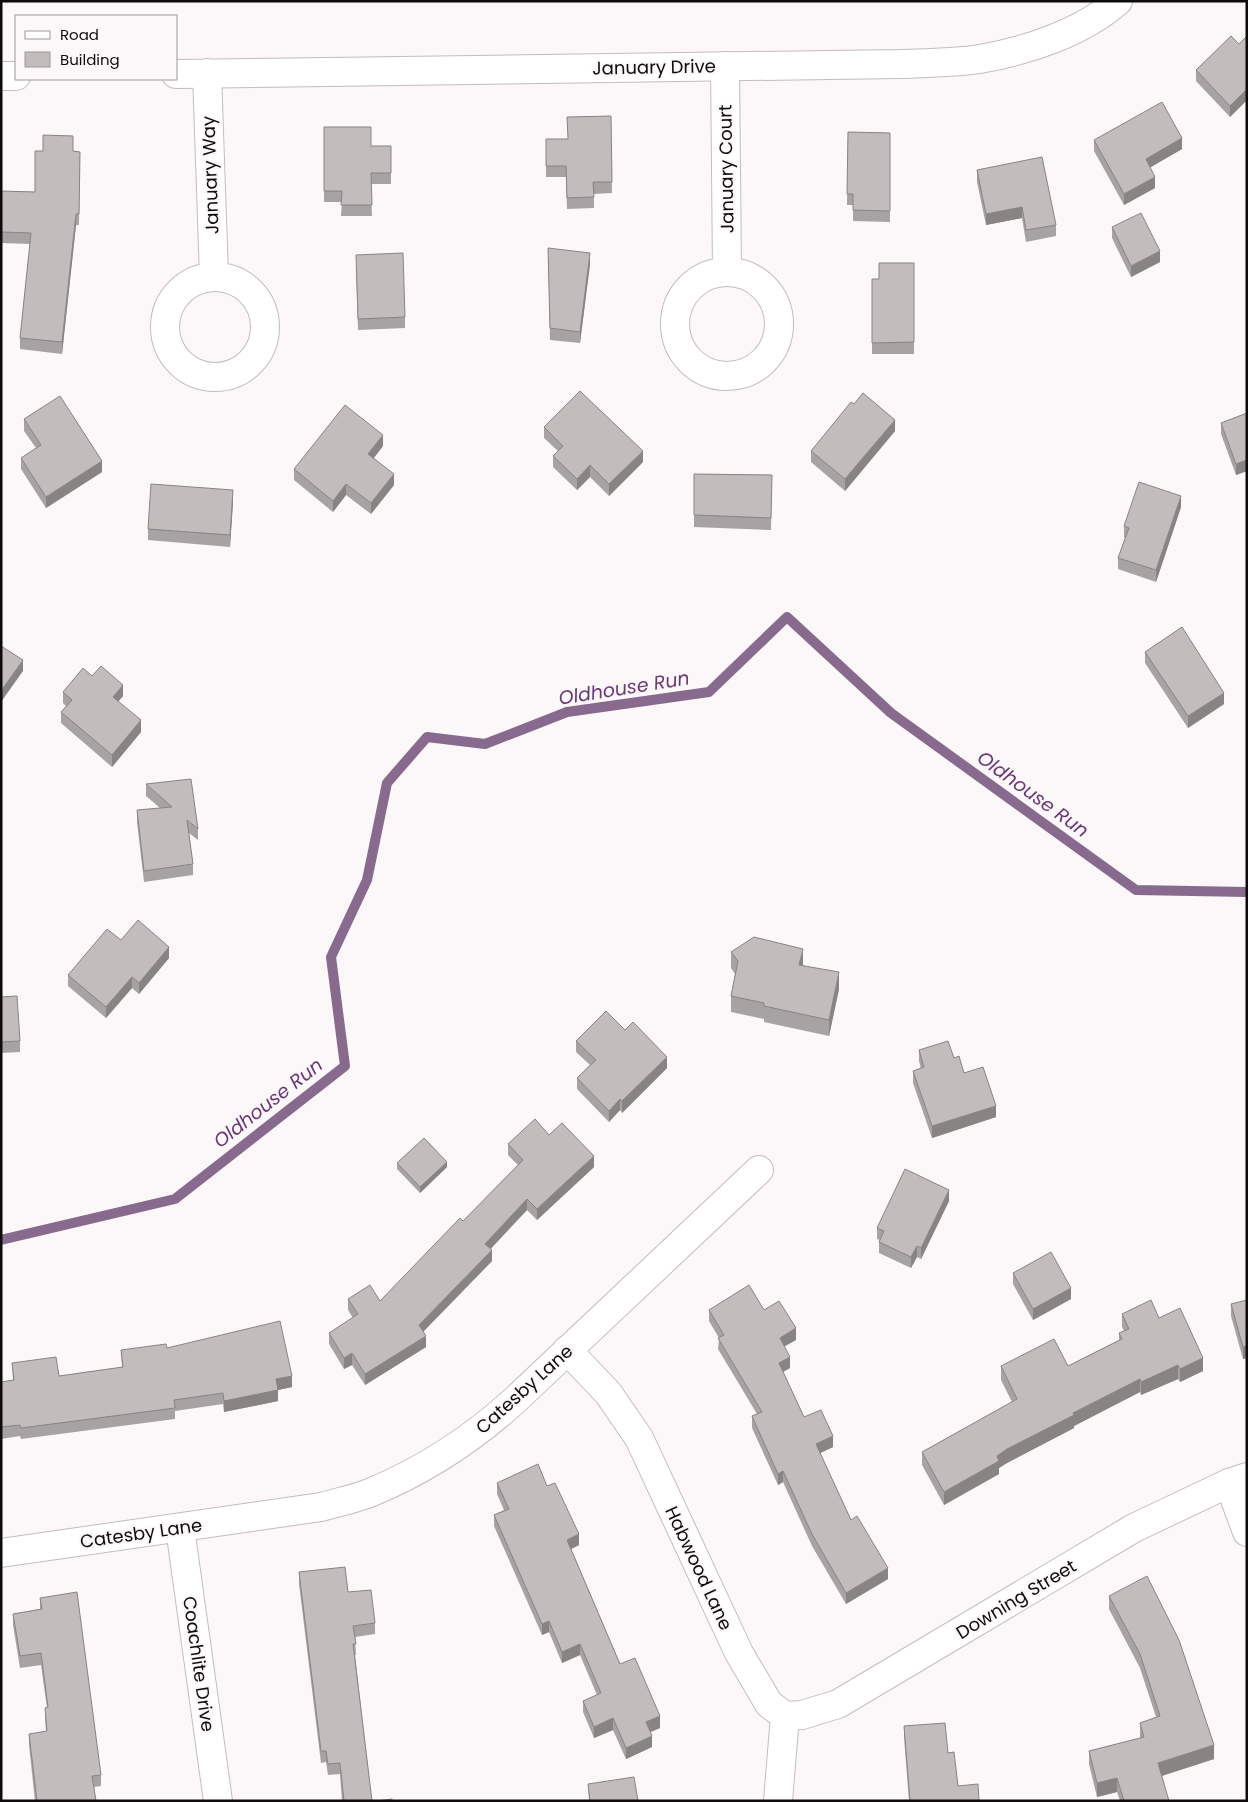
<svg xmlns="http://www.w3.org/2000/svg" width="1248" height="1802" font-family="Poppins,sans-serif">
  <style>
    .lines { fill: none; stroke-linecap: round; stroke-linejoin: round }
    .stream { stroke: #876a8e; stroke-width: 10 }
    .minor-casing { stroke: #c2bdbe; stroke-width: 30 }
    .minor { stroke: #fff; stroke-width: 28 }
    .wall { fill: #a7a2a3 }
    .shaded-wall { fill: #888484 }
    .building { fill: #c2bcbd; stroke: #888484 }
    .labels { text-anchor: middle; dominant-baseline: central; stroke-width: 4; stroke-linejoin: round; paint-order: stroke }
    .street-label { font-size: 18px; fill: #0d0b0c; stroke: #fcf7f8 }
    .water-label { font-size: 19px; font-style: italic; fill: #6a3876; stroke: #fcf7f8 }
  </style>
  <rect width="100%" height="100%" fill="#fcf7f8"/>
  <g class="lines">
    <!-- stream -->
    <polyline class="stream" points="1,1240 175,1199 345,1066 331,957 367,880 387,783 427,737 485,744 567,712 709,692 787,617 891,713 1136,890 1247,892"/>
    <defs>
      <g id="minor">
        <polyline points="725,66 727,272"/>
        <polyline points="207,73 214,277"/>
        <path d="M176,74L899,64C925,63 954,63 980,59C1026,51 1082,33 1118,1"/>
        <polyline points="1,76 16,76"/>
        <circle cx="727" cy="324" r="52"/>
        <circle cx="215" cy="327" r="50"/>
        <polyline points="567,1350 608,1393 639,1438 739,1653 769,1704 785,1716"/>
        <polyline points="1229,1483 1247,1532"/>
        <polyline points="180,1528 218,1801"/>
        <path d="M1,1553L321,1507C338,1502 356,1499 372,1492C425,1470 472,1439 514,1401L759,1170"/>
        <polyline points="785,1716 802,1715 838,1704 1134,1528 1229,1483 1247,1477"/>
        <polyline points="778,1801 785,1716"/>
      </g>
    </defs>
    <!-- minor casing -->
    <use href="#minor" class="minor-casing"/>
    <!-- minor -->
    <use href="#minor" class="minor"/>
  </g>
  <!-- wall -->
  <g class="wall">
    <polygon points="1247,36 1247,100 1230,117 1196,81 1196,70 1239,44"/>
    <polygon points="611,116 612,193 594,194 594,208 567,209 566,177 546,177 546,139 568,139"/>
    <polygon points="324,127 371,146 391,146 391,184 371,184 372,216 341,216 342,202 324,202"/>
    <polygon points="848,132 890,133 890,222 853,221 853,205 847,205"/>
    <polygon points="1094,140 1182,149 1150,167 1155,188 1124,205 1094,151"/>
    <polygon points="73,151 80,152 79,225 76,225 62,354 20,349 20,338 30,244 1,243 1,191 35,192"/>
    <polygon points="977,170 1056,225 1056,236 1026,242 1022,218 986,225 977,182"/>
    <polygon points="1112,227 1160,262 1131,277 1112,238"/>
    <polygon points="548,248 590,264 580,343 550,340"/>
    <polygon points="914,263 914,354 872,354 872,279 879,279"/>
    <polygon points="356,266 405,317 405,328 358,330"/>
    <polygon points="854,404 895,431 845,491 811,462 811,451"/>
    <polygon points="1247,413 1247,471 1236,475 1221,434 1221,423"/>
    <polygon points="24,419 102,472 46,508 21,469 21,458 36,448 24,431"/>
    <polygon points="544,427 643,462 609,496 590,477 577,490 553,467 553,456 558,451 544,438"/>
    <polygon points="383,446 374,458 394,485 371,514 346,495 333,512 294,480 294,469"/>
    <polygon points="694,474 772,475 771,530 694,527"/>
    <polygon points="233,502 230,547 148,540 148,529"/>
    <polygon points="1181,507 1156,582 1118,569 1118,558 1125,538 1124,537 1124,526"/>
    <polygon points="1145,652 1224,704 1188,728 1145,663"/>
    <polygon points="92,676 123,696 118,701 141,732 112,767 61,723 61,712 66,706 63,703 63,692"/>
    <polygon points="146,784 198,829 198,840 189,833 193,864 193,875 144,882 137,822 137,810 160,808 146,796"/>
    <polygon points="121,940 169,958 139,994 132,988 106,1018 68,986 68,975"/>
    <polygon points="731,952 803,965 839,989 829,1036 764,1022 764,1019 731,1012 731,996 735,974 731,968"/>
    <polygon points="1,997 20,1041 20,1052 1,1053"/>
    <polygon points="625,1030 667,1068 622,1113 620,1110 609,1122 577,1089 577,1078 590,1065 576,1052 576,1041"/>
    <polygon points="919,1050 954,1058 996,1117 932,1138 913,1083 913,1071 921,1069 919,1061"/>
    <polygon points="549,1135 594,1167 537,1220 527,1210 490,1249 492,1261 423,1332 426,1347 365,1385 352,1365 344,1369 329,1344 329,1333 353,1318 348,1310 348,1299 380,1301 463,1221 518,1165 508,1155 508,1144"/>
    <polygon points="397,1163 447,1167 420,1193 397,1169"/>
    <polygon points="949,1201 921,1259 917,1257 911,1268 879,1253 879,1242 880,1240 877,1239 877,1228"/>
    <polygon points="1013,1273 1071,1299 1033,1320 1013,1284"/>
    <polygon points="1247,1300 1247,1358 1243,1359 1231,1316 1231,1304"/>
    <polygon points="709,1310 764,1310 796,1340 784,1346 790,1368 783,1372 804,1417 833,1447 820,1453 851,1520 888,1579 846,1604 812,1546 783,1482 778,1485 752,1428 752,1416 757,1414 718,1349 719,1338 709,1321"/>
    <polygon points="1122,1314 1159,1318 1203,1371 1180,1382 1178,1379 1141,1395 1140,1392 1074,1426 1074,1428 1007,1463 999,1468 999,1474 944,1505 922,1465 922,1452 1012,1402 1001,1380 1001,1366 1068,1366 1119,1340 1119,1333 1124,1331 1122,1327"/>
    <polygon points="167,1348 292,1387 278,1390 278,1401 224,1412 223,1404 175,1411 175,1419 21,1439 20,1436 1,1439 1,1382 13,1380 12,1363 59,1376 122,1367 121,1350"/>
    <polygon points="497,1483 547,1486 579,1545 571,1549 620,1664 660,1728 650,1732 652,1747 626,1759 613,1730 594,1738 583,1712 583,1701 597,1695 580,1655 562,1663 549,1632 542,1635 494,1526 494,1515 504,1510 497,1494"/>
    <polygon points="299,1572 348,1592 375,1623 375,1634 355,1637 356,1655 355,1655 372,1801 342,1801 340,1774 328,1775 326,1762 321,1763 299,1584"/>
    <polygon points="1109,1596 1214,1759 1162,1776 1169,1801 1120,1801 1117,1792 1097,1797 1089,1764 1089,1751 1140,1738 1140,1723 1156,1717 1140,1668 1109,1609"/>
    <polygon points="40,1598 101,1775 101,1786 94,1787 96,1801 35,1801 29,1745 29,1734 46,1732 45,1719 45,1708 47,1708 41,1665 20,1668 13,1625 13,1614 40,1609"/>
    <polygon points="904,1726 948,1753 958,1786 979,1801 909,1801 904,1737"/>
    <polygon points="588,1784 638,1801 589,1801"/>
  </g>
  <!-- shaded-wall -->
  <g class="shaded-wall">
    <polygon points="1247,89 1247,100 1230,117 1230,106"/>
    <polygon points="1182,138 1182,149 1146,170 1146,159"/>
    <polygon points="1155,177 1155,188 1124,205 1124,194"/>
    <polygon points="1022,207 1022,218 986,225 986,214"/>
    <polygon points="76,214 76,225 62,354 62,342"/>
    <polygon points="1160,251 1160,262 1131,277 1131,266"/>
    <polygon points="590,253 590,264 580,343 580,332"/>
    <polygon points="895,420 895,431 845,491 845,479"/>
    <polygon points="383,435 383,446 368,465 368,454"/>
    <polygon points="643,451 643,462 609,496 609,484"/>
    <polygon points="1247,460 1247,471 1236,475 1236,464"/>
    <polygon points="102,461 102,472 46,508 46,497"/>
    <polygon points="590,465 590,477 577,490 577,479"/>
    <polygon points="394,474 394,485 371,514 371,503"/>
    <polygon points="346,484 346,495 333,512 333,501"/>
    <polygon points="233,490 233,502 230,547 230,535"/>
    <polygon points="1181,496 1181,507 1156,582 1156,570"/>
    <polygon points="23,660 23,671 1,702 1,691"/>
    <polygon points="123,685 123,696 113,708 113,697"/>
    <polygon points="1224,693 1224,704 1188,728 1188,716"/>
    <polygon points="141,720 141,732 112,767 112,755"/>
    <polygon points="169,947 169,958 139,994 139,983"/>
    <polygon points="803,949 803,965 799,965"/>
    <polygon points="839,972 839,989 829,1036 829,1020"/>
    <polygon points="132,977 132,988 106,1018 106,1007"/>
    <polygon points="667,1057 667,1068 622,1113 622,1101"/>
    <polygon points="620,1099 620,1110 609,1122 609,1111"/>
    <polygon points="996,1106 996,1117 932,1138 932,1126"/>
    <polygon points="594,1156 594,1167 537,1220 537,1209"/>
    <polygon points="447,1162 447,1167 420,1193 420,1187"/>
    <polygon points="949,1190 949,1201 921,1259 921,1248"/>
    <polygon points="527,1199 527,1210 485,1255 485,1244"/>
    <polygon points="917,1246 917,1257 911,1268 911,1257"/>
    <polygon points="492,1250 492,1261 419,1336 419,1325"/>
    <polygon points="1071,1288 1071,1299 1033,1320 1033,1309"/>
    <polygon points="796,1328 796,1340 780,1349 780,1338"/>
    <polygon points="426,1336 426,1347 365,1385 365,1374"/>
    <polygon points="1247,1346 1247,1358 1243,1359 1243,1347"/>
    <polygon points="352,1353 352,1365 344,1369 344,1358"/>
    <polygon points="790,1357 790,1368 779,1374 779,1363"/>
    <polygon points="1203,1358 1203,1371 1180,1382 1180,1369"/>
    <polygon points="1178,1365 1178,1379 1141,1395 1141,1382"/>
    <polygon points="292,1376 292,1387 278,1390 278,1401 224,1412 224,1401 276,1379"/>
    <polygon points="1140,1379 1140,1392 1074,1426 1074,1428 1007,1463 999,1468 999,1474 944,1505 944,1492 1007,1449 1073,1413"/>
    <polygon points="833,1436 833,1447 816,1455 816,1444"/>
    <polygon points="783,1471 783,1482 778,1485 778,1474"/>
    <polygon points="579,1534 579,1545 567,1551 567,1540"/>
    <polygon points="888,1568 888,1579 846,1604 846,1593"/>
    <polygon points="549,1621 549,1632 542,1635 542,1624"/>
    <polygon points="580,1644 580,1655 562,1663 562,1652"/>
    <polygon points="660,1716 660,1728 646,1734 646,1722"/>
    <polygon points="613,1718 613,1730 594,1738 594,1727"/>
    <polygon points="652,1736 652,1747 626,1759 626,1748"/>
    <polygon points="1214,1745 1214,1759 1158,1777 1158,1763"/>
    <polygon points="1117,1778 1117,1792 1097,1797 1097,1783"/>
  </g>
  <!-- building -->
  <g class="building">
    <polygon points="1231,36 1239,44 1247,36 1247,89 1230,106 1196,70"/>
    <polygon points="1162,102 1182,138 1146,159 1155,177 1124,194 1094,140"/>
    <polygon points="611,116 612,182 593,182 594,197 567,198 566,166 546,166 546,139 568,139 567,117"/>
    <polygon points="324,127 371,127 371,146 391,146 391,173 371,173 372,205 341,205 342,191 324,191"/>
    <polygon points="848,132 890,133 890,211 853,210 853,194 847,194"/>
    <polygon points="43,135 73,136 73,151 80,152 79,214 76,214 62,342 20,338 31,233 1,232 1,191 35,192 35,151 43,151"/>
    <polygon points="1042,157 1056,225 1026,230 1022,207 986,214 977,170"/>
    <polygon points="1141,213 1160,251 1131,266 1112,227"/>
    <polygon points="548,248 590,253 580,332 550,328"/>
    <polygon points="403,253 405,317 358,319 356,255"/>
    <polygon points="879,263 914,263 914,342 872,343 872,279 879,279"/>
    <polygon points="580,391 643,451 609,484 590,465 577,479 553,456 563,446 544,427"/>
    <polygon points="863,393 895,420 845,479 811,451 851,402 854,404"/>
    <polygon points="60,396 102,461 46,497 21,458 41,445 24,419"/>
    <polygon points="345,405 383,435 368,454 394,474 371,503 346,484 333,501 294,469"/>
    <polygon points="1247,413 1247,460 1236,464 1221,423"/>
    <polygon points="694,474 772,475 771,518 694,515"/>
    <polygon points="1139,482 1181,496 1156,570 1118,558 1129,528 1124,526"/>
    <polygon points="151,484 233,490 230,535 148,529"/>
    <polygon points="1182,627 1224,693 1188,716 1145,652"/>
    <polygon points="1,646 23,660 1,691"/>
    <polygon points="101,666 123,685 113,697 141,720 112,755 61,712 72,700 63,692 83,668 92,676"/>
    <polygon points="191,779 198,829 187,820 193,864 144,871 137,810 172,807 146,784"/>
    <polygon points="138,920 169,947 139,983 132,977 106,1007 68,975 107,929 121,940"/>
    <polygon points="754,937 803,949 799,965 839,972 829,1020 764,1006 764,1003 731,996 738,961 731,952"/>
    <polygon points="17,996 20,1041 1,1042 1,997"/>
    <polygon points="606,1011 625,1030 633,1022 667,1057 622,1101 620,1099 609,1111 577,1078 596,1060 576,1041"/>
    <polygon points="948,1041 954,1058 959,1056 964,1073 983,1067 996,1106 932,1126 913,1071 924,1067 919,1050"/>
    <polygon points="535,1119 549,1135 562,1123 594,1156 537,1209 527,1199 485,1244 492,1250 419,1325 426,1336 365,1374 352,1353 344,1358 329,1333 358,1314 348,1299 370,1285 380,1301 460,1218 463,1221 523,1160 508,1144"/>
    <polygon points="424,1138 447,1162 420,1187 397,1163"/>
    <polygon points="905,1169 949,1190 921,1248 917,1246 911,1257 879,1242 884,1231 877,1228"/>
    <polygon points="1051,1252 1071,1288 1033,1309 1013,1273"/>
    <polygon points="749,1285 764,1310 779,1301 796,1328 780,1338 790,1357 779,1363 804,1417 821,1410 833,1436 816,1444 851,1520 857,1516 888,1568 846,1593 812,1534 783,1471 778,1474 752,1416 762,1412 718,1338 724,1335 709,1310"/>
    <polygon points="1151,1300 1159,1318 1180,1308 1203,1358 1180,1369 1178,1365 1141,1382 1140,1379 1073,1413 1074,1415 1007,1449 997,1456 999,1461 944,1492 922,1452 1017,1399 1001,1366 1054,1339 1068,1366 1122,1339 1119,1333 1129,1329 1122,1314"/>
    <polygon points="1247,1300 1247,1346 1243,1347 1231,1304"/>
    <polygon points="280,1321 292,1376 276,1379 278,1390 224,1401 223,1393 174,1400 175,1408 21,1428 20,1425 1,1427 1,1382 14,1380 12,1363 56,1357 59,1376 123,1367 121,1350 166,1344 167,1348"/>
    <polygon points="538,1464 547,1486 555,1483 579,1534 567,1540 620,1664 635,1658 660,1716 646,1722 652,1736 626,1748 613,1718 594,1727 583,1701 601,1693 580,1644 562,1652 549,1621 542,1624 494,1515 509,1509 497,1483"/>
    <polygon points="345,1567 348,1592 371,1590 375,1623 353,1626 356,1644 353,1644 372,1801 344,1801 340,1763 328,1764 326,1751 321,1751 299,1572"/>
    <polygon points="1147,1576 1179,1640 1214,1745 1158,1763 1169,1801 1124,1801 1117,1778 1097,1783 1089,1751 1144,1737 1140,1723 1160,1716 1140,1654 1109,1596"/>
    <polygon points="77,1592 101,1775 92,1776 96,1801 37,1801 29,1734 47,1731 45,1708 48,1707 41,1653 20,1656 13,1614 42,1609 40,1598"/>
    <polygon points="945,1723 948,1753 954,1752 958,1786 978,1784 979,1801 910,1801 904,1726"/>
    <polygon points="634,1777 638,1801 590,1801 588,1784"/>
    <polygon points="392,1799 392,1801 377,1801"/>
  </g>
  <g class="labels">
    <!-- street labels -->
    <g class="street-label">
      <text transform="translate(654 67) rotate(-1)">January Drive</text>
      <text transform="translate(726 169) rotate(-91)">January Court</text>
      <text transform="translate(210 175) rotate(-92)">January Way</text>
      <text transform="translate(524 1389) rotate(-42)">Catesby Lane</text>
      <text transform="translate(141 1533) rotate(-8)">Catesby Lane</text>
      <text transform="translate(699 1568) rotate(65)">Habwood Lane</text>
      <text transform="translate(1016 1599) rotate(-31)">Downing Street</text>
      <text transform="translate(199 1664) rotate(82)">Coachlite Drive</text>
    </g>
    <!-- water labels -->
    <g class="water-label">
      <text transform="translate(624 688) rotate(-9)">Oldhouse Run</text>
      <text transform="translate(1033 794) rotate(36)">Oldhouse Run</text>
      <text transform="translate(268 1103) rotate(-38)">Oldhouse Run</text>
    </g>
  </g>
  <!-- border -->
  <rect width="1248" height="1802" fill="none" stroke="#0d0b0c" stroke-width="5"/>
  <!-- legend -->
  <rect x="15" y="15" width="162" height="65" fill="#fcf7f8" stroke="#9c999a"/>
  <rect x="25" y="31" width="25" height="8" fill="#ffffff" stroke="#9c999a"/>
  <text x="60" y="40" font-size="15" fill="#0d0b0c">Road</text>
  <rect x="25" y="52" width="25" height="15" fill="#c2bcbd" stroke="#9c999a"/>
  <text x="60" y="65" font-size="15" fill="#0d0b0c">Building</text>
</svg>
